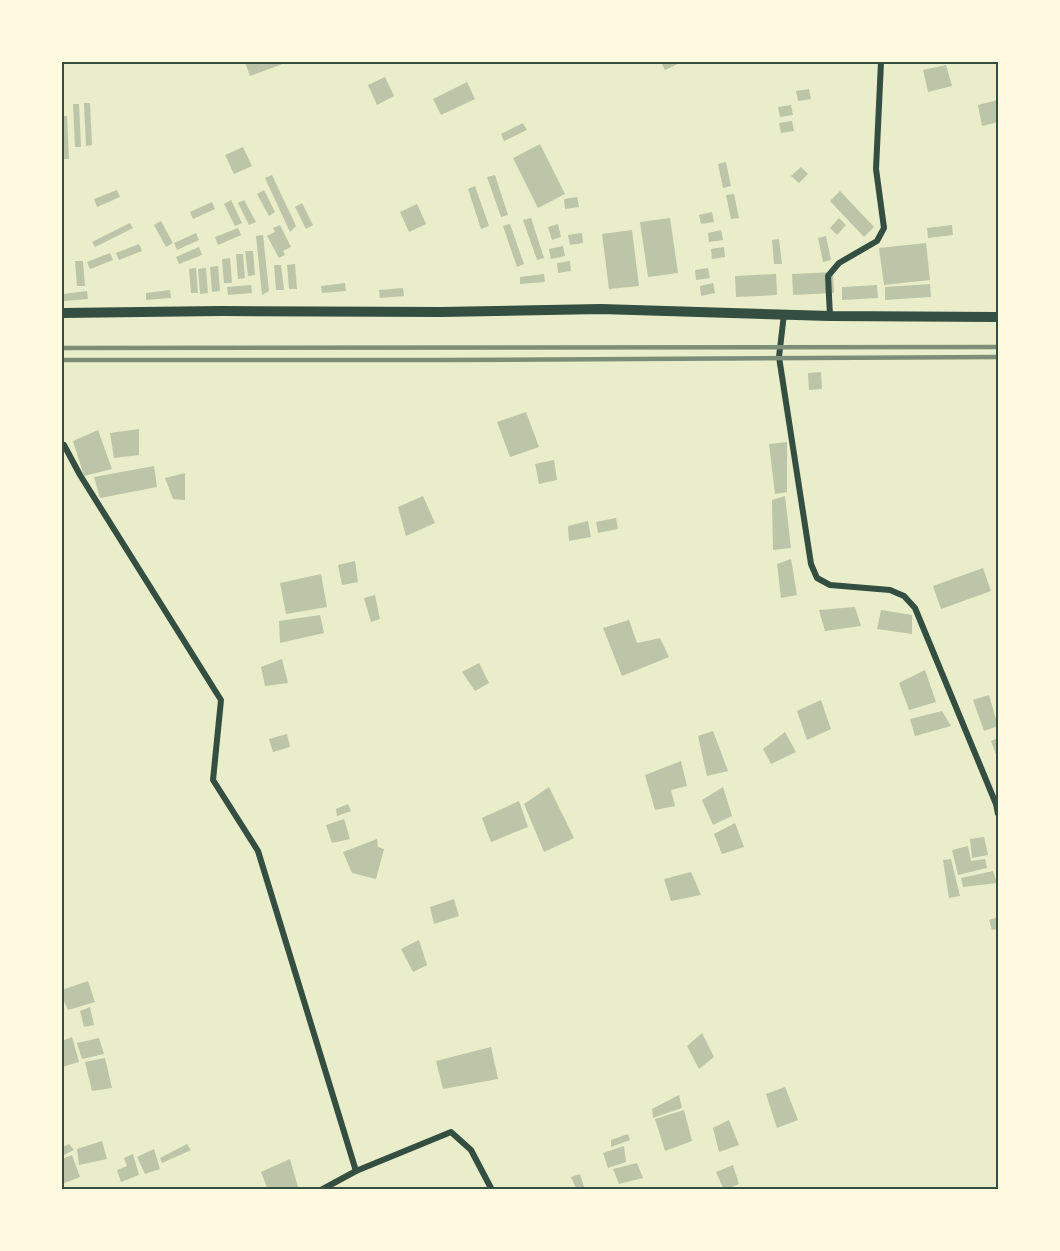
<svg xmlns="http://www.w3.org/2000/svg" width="1060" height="1251" font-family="Arial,sans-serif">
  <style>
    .building { fill: #bcc5a7 }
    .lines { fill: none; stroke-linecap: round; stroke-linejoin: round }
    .minor { stroke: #344e41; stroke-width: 6 }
    .tertiary { stroke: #344e41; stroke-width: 10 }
    .rail { stroke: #7c8e77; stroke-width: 4.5 }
    .neatline { fill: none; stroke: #344e41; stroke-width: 2 }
  </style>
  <rect width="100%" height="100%" fill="#e9edc9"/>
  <!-- building -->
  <g class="building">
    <polygon points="245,62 288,62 250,76"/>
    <polygon points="661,62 682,62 665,70"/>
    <polygon points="946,65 952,86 928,92 923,70"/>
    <polygon points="385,77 394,96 377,105 368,85"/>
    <polygon points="467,82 475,99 441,115 433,99"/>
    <polygon points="809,89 811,99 798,101 796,91"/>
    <polygon points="998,100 998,122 982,126 978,105"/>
    <polygon points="84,103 90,103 92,145 86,146"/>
    <polygon points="73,104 79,104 81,147 75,147"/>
    <polygon points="791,105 793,115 780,117 778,107"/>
    <polygon points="62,116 67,116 69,159 63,159"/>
    <polygon points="792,121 794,131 781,133 779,123"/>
    <polygon points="523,123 527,130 504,141 501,134"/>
    <polygon points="540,144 565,194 538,208 513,158"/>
    <polygon points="243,147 252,166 234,174 225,155"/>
    <polygon points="726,162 731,186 723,188 718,164"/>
    <polygon points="801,167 808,174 799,183 791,176"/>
    <polygon points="272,175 296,226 290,232 265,178"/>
    <polygon points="495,175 508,215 501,217 487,177"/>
    <polygon points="475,186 489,226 481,229 468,189"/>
    <polygon points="117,190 120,197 97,207 94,199"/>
    <polygon points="264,190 275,212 269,216 257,194"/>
    <polygon points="840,191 874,227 864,237 830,201"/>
    <polygon points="734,194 739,218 731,219 726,195"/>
    <polygon points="577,197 579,207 565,209 564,199"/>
    <polygon points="231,200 242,223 235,226 224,204"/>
    <polygon points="244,200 256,222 249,225 238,203"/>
    <polygon points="212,202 215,209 193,219 190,212"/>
    <polygon points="302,203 313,225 306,229 295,207"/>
    <polygon points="417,204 426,224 409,232 400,212"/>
    <polygon points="712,212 714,222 701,224 699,215"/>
    <polygon points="531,218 544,258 537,260 523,220"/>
    <polygon points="670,218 678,273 648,277 640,222"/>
    <polygon points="839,218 846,225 837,235 830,228"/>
    <polygon points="161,221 173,243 166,247 154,225"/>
    <polygon points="130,223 133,228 95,247 92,242"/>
    <polygon points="510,224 524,264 517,267 503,226"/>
    <polygon points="558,224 561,237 552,240 548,227"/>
    <polygon points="280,225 291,247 283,251 285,255 279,258 267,236 275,232 273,228"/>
    <polygon points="952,225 953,235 928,238 927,228"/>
    <polygon points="238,228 241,235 218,245 215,237"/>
    <polygon points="632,230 639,286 609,289 602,234"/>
    <polygon points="721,230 723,240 709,242 708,233"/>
    <polygon points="196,233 199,240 177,250 174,243"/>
    <polygon points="582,233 583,243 570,245 568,235"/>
    <polygon points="263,235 269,291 262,295 256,236"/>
    <polygon points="826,236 831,260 823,262 818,238"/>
    <polygon points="779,239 782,264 774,264 772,240"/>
    <polygon points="926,243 930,280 884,285 879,248"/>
    <polygon points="139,244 142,251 119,260 116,253"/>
    <polygon points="563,246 565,256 551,259 549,249"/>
    <polygon points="199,247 202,255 179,264 176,257"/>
    <polygon points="724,247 725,257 712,259 711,249"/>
    <polygon points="245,251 253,251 255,275 248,276"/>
    <polygon points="110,253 113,260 90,269 87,262"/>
    <polygon points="236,254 243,254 245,278 238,279"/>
    <polygon points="230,258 232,283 224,283 222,259"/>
    <polygon points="75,261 83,261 85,286 77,286"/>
    <polygon points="570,261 571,271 558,273 557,263"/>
    <polygon points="295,264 297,289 289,289 287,265"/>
    <polygon points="274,265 281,265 284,290 276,290"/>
    <polygon points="218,266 220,291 212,292 210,267"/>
    <polygon points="196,268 198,293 191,293 189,269"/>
    <polygon points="206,268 208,293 200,294 198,269"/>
    <polygon points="708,268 710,278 696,280 695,270"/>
    <polygon points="833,272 834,293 793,295 792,274"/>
    <polygon points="544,274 545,282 520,284 520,277"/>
    <polygon points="776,274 777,295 736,297 735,276"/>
    <polygon points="345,283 346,291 322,293 321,286"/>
    <polygon points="713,283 715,293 701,296 700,286"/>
    <polygon points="930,284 931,297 885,300 885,287"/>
    <polygon points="251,285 252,293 228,295 227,287"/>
    <polygon points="877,285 878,298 842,300 842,287"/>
    <polygon points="403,288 404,296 380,298 379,290"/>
    <polygon points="170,290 171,298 146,300 146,293"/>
    <polygon points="87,291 88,299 64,301 63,294"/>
    <polygon points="821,372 822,389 809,390 808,373"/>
    <polygon points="526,412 539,447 510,457 497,422"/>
    <polygon points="139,429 139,455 114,458 110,433"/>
    <polygon points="98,430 112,469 84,476 73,441"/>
    <polygon points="787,442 787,492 775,494 769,444"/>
    <polygon points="554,460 557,480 539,484 535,464"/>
    <polygon points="154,466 157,487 100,498 94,477"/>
    <polygon points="185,473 185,500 173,499 165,478"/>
    <polygon points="423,496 435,523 406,536 398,507"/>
    <polygon points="785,496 791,548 773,550 772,500"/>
    <polygon points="616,518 618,529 598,533 596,522"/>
    <polygon points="588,521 591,537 569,541 568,526"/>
    <polygon points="791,559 797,595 781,598 777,564"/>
    <polygon points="355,561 358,582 342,585 338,565"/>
    <polygon points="983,568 991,591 941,609 933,586"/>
    <polygon points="321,574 327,607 286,614 280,583"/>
    <polygon points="375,595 380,619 371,622 364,598"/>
    <polygon points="855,607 861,626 825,631 819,610"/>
    <polygon points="881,610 912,615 912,634 877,629"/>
    <polygon points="320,615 324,633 280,643 279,621"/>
    <polygon points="629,620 637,643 660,638 669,657 622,676 603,628"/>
    <polygon points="282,659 288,683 265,686 261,667"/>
    <polygon points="479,663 489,683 475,691 462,672"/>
    <polygon points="925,670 936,702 909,710 899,683"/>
    <polygon points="989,695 998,726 984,731 973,700"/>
    <polygon points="821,700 831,729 807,740 797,711"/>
    <polygon points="942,711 951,726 915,736 910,719"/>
    <polygon points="713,731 728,771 707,776 698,736"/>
    <polygon points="785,732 796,752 771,764 763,749"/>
    <polygon points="287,734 290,747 273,752 269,739"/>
    <polygon points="998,738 998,760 991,741"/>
    <polygon points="681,761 687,786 671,790 675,806 655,810 645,775"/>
    <polygon points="549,787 574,838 544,852 524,804"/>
    <polygon points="723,787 732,816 713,825 702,800"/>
    <polygon points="519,801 528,827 491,842 482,818"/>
    <polygon points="348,804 351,811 337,816 336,809"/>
    <polygon points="344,819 350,839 332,843 326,825"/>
    <polygon points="735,823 744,847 722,854 714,834"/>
    <polygon points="984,837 988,855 972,858 970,839"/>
    <polygon points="377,839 378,847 384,849 376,879 352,873 343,852"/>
    <polygon points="968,846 971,861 985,859 987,868 958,875 952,850"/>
    <polygon points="951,859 960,896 949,898 943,860"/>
    <polygon points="993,871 997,883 963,887 961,878"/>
    <polygon points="691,872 701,895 671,901 664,879"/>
    <polygon points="454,899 459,916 434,924 430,907"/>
    <polygon points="998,917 998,929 992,930 989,920"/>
    <polygon points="419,940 427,965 413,972 401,949"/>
    <polygon points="88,981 95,1002 68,1010 62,997 62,990"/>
    <polygon points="90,1007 94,1025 84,1027 80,1011"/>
    <polygon points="702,1033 714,1057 699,1069 687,1046"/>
    <polygon points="72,1037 79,1062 62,1067 62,1041"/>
    <polygon points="99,1038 104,1054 82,1059 77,1043"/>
    <polygon points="491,1047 498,1079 443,1089 436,1061"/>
    <polygon points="105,1058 112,1088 92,1091 85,1062"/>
    <polygon points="785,1087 798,1120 777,1128 766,1094"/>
    <polygon points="679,1095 682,1108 653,1118 652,1109"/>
    <polygon points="684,1110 692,1141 665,1151 655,1119"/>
    <polygon points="729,1120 739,1145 719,1152 713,1128"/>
    <polygon points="628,1134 630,1140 611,1147 611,1140"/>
    <polygon points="102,1141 107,1159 79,1165 77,1149"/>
    <polygon points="69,1144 74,1150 62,1156 62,1147"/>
    <polygon points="187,1144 191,1150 162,1163 160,1158"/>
    <polygon points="624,1146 626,1162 608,1168 603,1153"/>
    <polygon points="154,1149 160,1169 145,1174 137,1157"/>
    <polygon points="133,1154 139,1175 121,1182 117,1170 127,1166 124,1158"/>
    <polygon points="72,1155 80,1177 62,1184 62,1159"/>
    <polygon points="290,1159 298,1187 290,1190 268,1190 261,1172"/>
    <polygon points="637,1163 643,1178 619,1184 613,1169"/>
    <polygon points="733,1165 739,1184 724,1190 716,1172"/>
    <polygon points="580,1174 585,1190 577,1190 571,1177"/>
  </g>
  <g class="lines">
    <!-- minor -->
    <g class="minor">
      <polyline points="784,314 779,357 811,564 817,578 830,585 890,590 904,596 915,608 996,804 998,814"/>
      <polyline points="830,316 828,276 839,263 877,241 884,228 876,169 881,62"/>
      <polyline points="64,445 80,475 221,700 213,780 258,851 356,1171"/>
      <polyline points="321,1190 356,1171 451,1132 471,1150 492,1190"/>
    </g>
    <!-- tertiary -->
    <polyline class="tertiary" points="62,313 221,311 441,312 601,309 830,316 998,317"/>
    <!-- rail -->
    <g class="rail">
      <polyline points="62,348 998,347"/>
      <polyline points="62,360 442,360 998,357"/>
    </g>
  </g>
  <!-- border -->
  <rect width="1060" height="1251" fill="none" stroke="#fefae0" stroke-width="126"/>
  <rect x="63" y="63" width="934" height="1125" class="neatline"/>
</svg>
